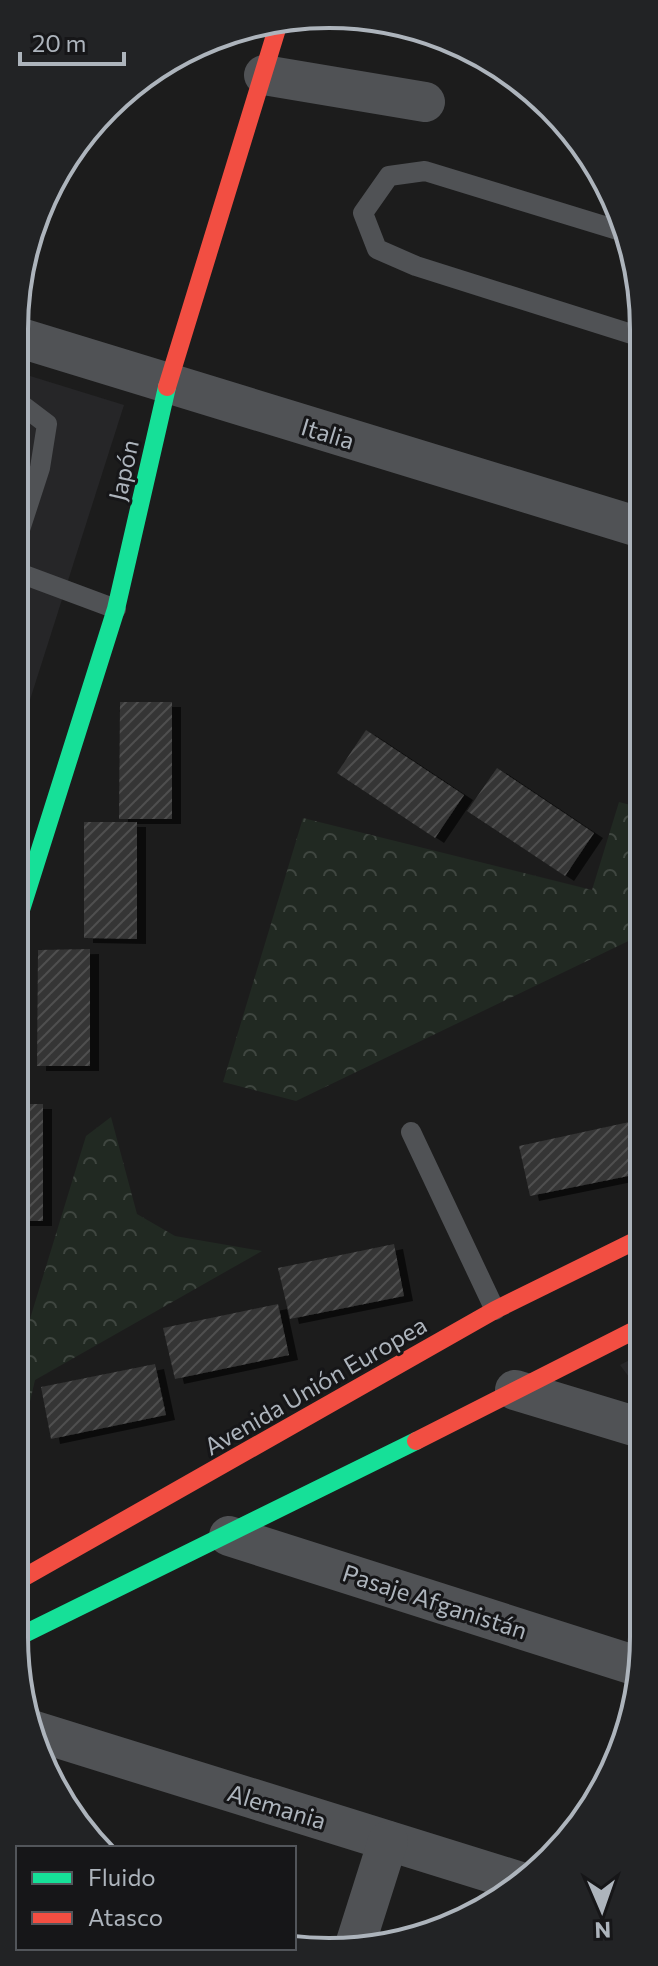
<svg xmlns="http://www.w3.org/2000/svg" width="658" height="1966" font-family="Commissioner,sans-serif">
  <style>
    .built { fill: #262628 }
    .park { fill: url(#park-crowns) }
    .building { fill: url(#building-hatch); filter: url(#shadow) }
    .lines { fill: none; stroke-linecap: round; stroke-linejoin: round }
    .lane { stroke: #505255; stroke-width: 20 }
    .street { stroke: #505255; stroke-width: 40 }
    .fast { stroke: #16e098; stroke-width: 18 }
    .jam { stroke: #f24e42; stroke-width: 18 }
    .labels { text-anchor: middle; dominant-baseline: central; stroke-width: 6; stroke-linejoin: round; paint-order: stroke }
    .street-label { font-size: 24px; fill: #adb4bc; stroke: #161618 }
    .rim { fill: none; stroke: #adb4bc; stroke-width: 4 }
  </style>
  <defs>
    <pattern id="park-crowns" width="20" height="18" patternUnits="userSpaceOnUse" patternTransform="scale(2)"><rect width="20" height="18" fill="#212922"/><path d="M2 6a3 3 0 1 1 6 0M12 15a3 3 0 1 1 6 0" fill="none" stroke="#3f4640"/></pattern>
    <pattern id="building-hatch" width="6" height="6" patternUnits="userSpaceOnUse" patternTransform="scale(2)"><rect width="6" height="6" fill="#343434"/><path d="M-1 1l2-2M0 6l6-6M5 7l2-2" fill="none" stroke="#4f4f4f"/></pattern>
    <filter id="shadow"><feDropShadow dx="9" dy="5" stdDeviation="0" flood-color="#0009"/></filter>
  </defs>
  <rect width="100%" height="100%" fill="#1c1c1c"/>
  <!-- built -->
  <g class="built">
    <polygon points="14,371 124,405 14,750"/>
    <polygon points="643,1353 644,1397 620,1365"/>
  </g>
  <!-- park -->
  <g class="park">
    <polygon points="619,802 642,808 643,934 296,1101 223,1082 303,818 592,890"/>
    <polygon points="111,1117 137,1214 175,1236 262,1251 35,1380 29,1406 14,1403 14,1371 86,1136"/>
  </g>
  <!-- building -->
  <g class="building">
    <polygon points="120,702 172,702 172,819 119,819"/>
    <polygon points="366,730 464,795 435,838 337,773"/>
    <polygon points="497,768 594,833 565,876 467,811"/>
    <polygon points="84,822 137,822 137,939 84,938"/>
    <polygon points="90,949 90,1066 37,1066 38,950"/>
    <rect x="14" y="1104" width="29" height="117"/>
    <polygon points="643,1119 643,1173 530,1196 519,1146"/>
    <polygon points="394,1244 404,1296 290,1319 278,1268"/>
    <polygon points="278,1304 289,1355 175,1379 163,1328"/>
    <polygon points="155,1364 166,1415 51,1439 41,1387"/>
  </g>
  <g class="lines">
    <!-- lane -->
    <g class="lane">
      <polyline points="624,232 425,171 389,176 363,213 377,249 416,266 641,337"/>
      <polyline points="14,399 47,424 40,468 14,548"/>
      <polyline points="14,571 116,609"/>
      <polyline points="411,1132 495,1310"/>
    </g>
    <!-- street -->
    <g class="street">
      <polyline points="264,75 425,102"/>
      <polyline points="14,336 642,528"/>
      <polyline points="515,1390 644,1429"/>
      <polyline points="229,1536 640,1667"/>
      <polyline points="32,1730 521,1882"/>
      <polyline points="355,1945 388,1841"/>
    </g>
    <!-- fast -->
    <g class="fast">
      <polyline points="14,932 116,609 167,387"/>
      <polyline points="14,1639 416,1441"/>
    </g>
    <!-- jam -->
    <g class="jam">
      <polyline points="167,387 280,19"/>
      <polyline points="416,1441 643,1326"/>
      <polyline points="14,1583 495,1310 643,1237"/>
    </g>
  </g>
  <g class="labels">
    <!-- street labels -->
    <g class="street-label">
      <text transform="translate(328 433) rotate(17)">Italia</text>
      <text transform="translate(123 470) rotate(-77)">Japón</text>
      <text transform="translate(315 1385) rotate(-30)">Avenida Unión Europea</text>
      <text transform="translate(435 1601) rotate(18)">Pasaje Afganistán</text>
      <text transform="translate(277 1806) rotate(17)">Alemania</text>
    </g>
  </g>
  <!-- crop -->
  <path d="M0 0H658V1966H0ZM329 28H329A301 301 0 0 1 630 329V1637A301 301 0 0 1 329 1938H329A301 301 0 0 1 28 1637V329A301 301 0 0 1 329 28Z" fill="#222325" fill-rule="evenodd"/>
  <path class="rim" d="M329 28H329A301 301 0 0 1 630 329V1637A301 301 0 0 1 329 1938H329A301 301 0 0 1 28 1637V329A301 301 0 0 1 329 28Z"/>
  <!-- legend -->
  <rect x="16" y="1846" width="280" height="104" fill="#161618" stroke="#52555a" stroke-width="2"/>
  <rect x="32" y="1872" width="40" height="12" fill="#16e098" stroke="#52555a" stroke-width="2"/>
  <text x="88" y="1886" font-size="24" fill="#adb4bc">Fluido</text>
  <rect x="32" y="1912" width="40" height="12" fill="#f24e42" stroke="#52555a" stroke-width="2"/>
  <text x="88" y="1926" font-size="24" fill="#adb4bc">Atasco</text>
  <!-- north arrow -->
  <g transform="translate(602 1910) rotate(178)" stroke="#161618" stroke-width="6" paint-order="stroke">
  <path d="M0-6L14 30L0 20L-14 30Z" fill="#adb4bc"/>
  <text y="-12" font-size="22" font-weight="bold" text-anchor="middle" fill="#adb4bc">N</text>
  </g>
  <!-- scale -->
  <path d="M20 52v12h104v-12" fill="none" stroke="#adb4bc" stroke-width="4"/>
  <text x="32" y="52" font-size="24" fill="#adb4bc" stroke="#161618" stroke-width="6" paint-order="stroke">20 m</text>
</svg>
